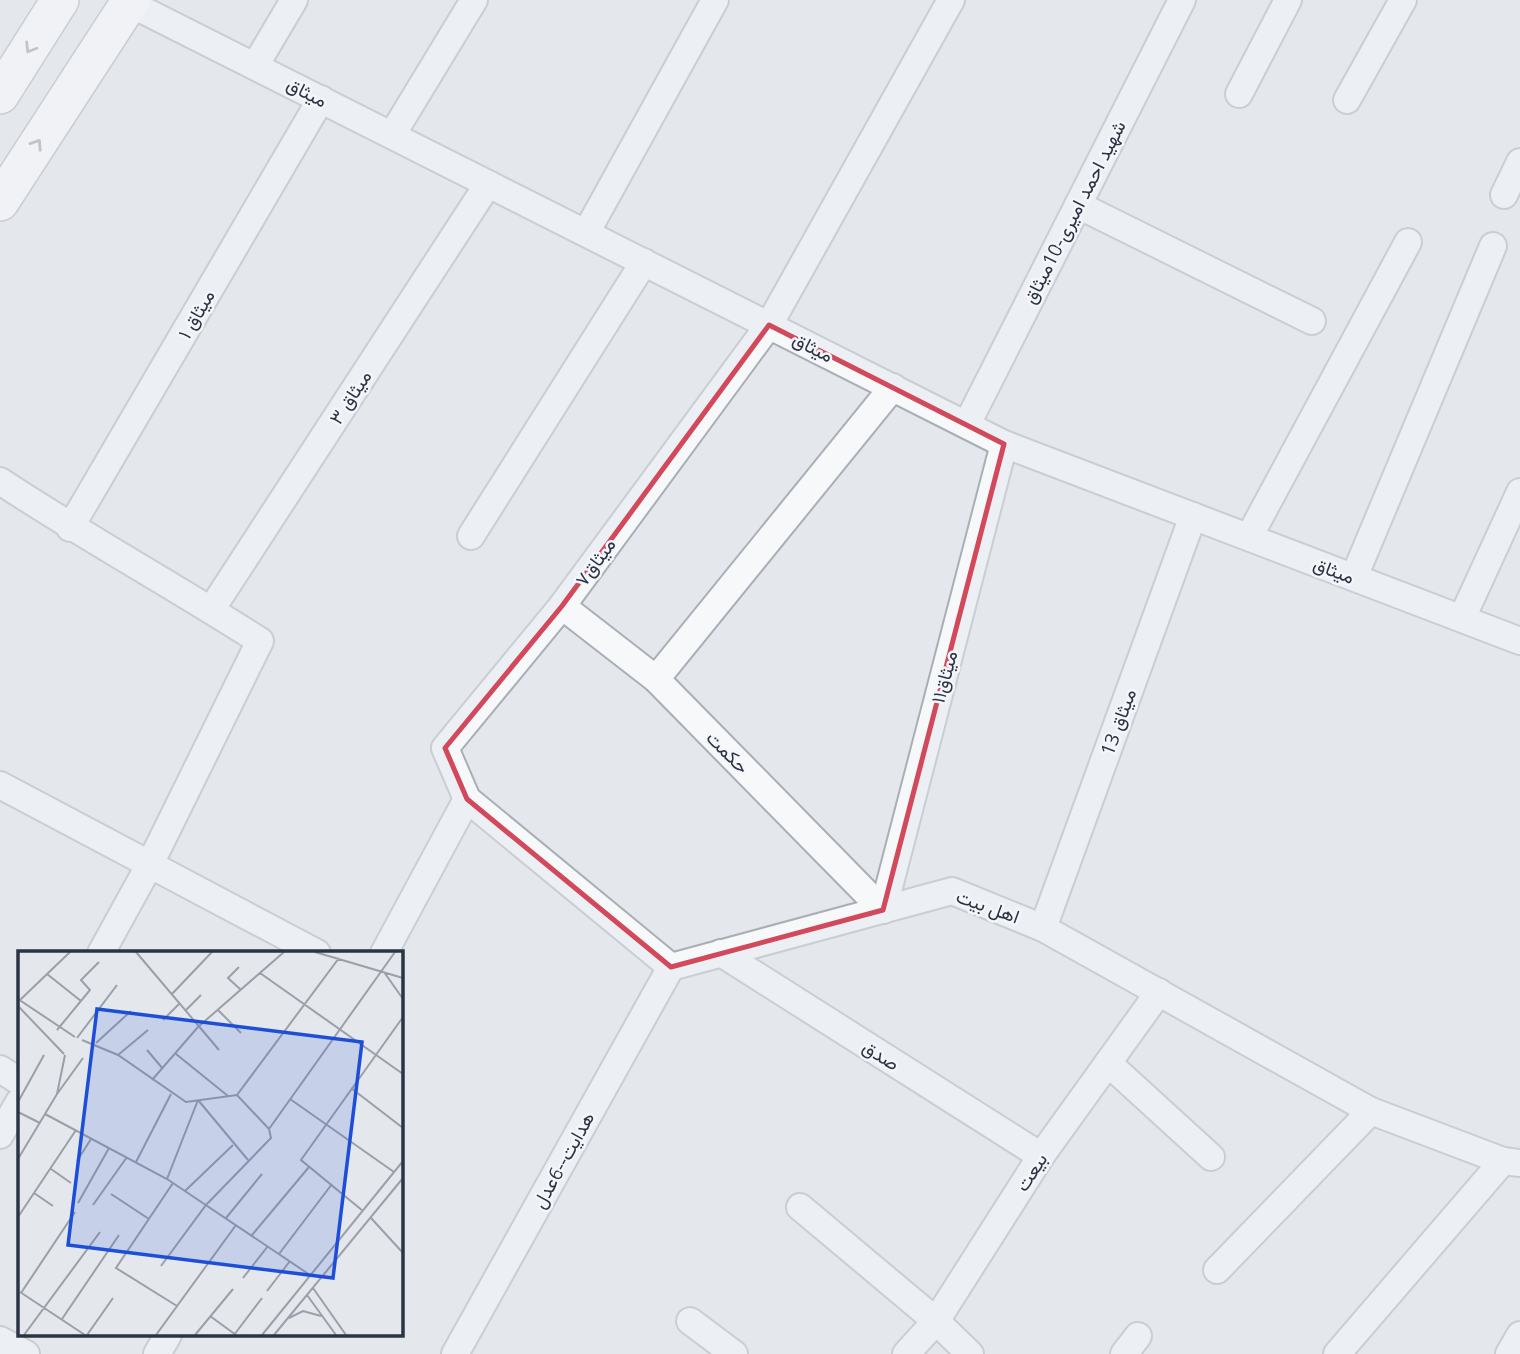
<svg xmlns="http://www.w3.org/2000/svg" width="1520" height="1354" font-family="'Open Sans',Vazirmatn,sans-serif">
  <style>
    .lines { fill: none; stroke-linecap: round; stroke-linejoin: round }
    .minor-casing { stroke: #a9aeb7; stroke-width: 30 }
    .secondary-casing { stroke: #a9aeb7; stroke-width: 40 }
    .minor { stroke: #f7f8fa; stroke-width: 26 }
    .secondary { stroke: #fff; stroke-width: 37 }
    .oneway { stroke: #959aa2 }
    .marked { fill: none; stroke: #d1495b; stroke-width: 5; stroke-linejoin: round }
    .labels { text-anchor: middle; dominant-baseline: central; stroke-width: 5; stroke-linejoin: round; paint-order: stroke }
    .street-label { font-size: 19px; fill: #2b3445; stroke: #f4f6f9 }
    .inset-road { fill: none; stroke: #9a9fa9; stroke-width: 2 }
    .view { fill: #1d4ed8; fill-opacity: 0.15; stroke: #1d4ed8; stroke-width: 3.5 }
    .inset-edge { fill: none; stroke: #2b3445; stroke-width: 3.5 }
  </style>
  <rect width="100%" height="100%" fill="#e4e7ec"/>
  <g class="lines">
    <defs>
      <g id="minor">
        <polyline points="951,0 769,325 562,606 445,748 467,799 671,967 952,891 1043,928 1371,1111 1503,1161 1520,1163"/>
        <polyline points="129,3 1004,444 1520,641"/>
        <polyline points="255,66 294,0"/>
        <polyline points="1239,94 1288,0"/>
        <polyline points="1347,100 1403,0"/>
        <polyline points="392,135 474,0"/>
        <polyline points="1504,195 1520,162"/>
        <polyline points="1078,205 1312,321"/>
        <polyline points="586,233 715,0"/>
        <polyline points="967,424 1182,0"/>
        <path d="M0,481C85,537 174,586 260,641L150,864L101,953"/>
        <polyline points="70,528 321,99"/>
        <polyline points="471,536 644,262"/>
        <polyline points="1249,537 1408,242"/>
        <polyline points="1354,577 1493,246"/>
        <polyline points="562,606 656,679 883,910"/>
        <polyline points="211,610 488,184"/>
        <polyline points="1462,618 1520,492"/>
        <polyline points="656,679 893,387"/>
        <polyline points="0,785 317,953"/>
        <polyline points="883,910 1004,444"/>
        <polyline points="1043,928 1193,516"/>
        <polyline points="384,953 467,799"/>
        <polyline points="721,953 1041,1156"/>
        <polyline points="1108,1063 1211,1157"/>
        <polyline points="0,1069 19,1081"/>
        <polyline points="0,1135 19,1102"/>
        <polyline points="800,1207 936,1321 970,1354"/>
        <polyline points="1217,1270 1371,1111"/>
        <polyline points="690,1321 734,1354"/>
        <polyline points="0,1340 26,1354"/>
        <polyline points="157,1354 168,1335"/>
        <polyline points="455,1354 671,967"/>
        <polyline points="906,1354 936,1321 1041,1156 1159,992"/>
        <polyline points="1124,1354 1138,1336"/>
        <polyline points="1337,1354 1503,1161"/>
        <polyline points="1509,1354 1520,1335"/>
      </g>
      <g id="secondary">
        <polyline points="0,95 60,0"/>
        <polyline points="0,202 131,0"/>
      </g>
    </defs>
    <!-- minor casing -->
    <use href="#minor" class="minor-casing"/>
    <!-- secondary casing -->
    <use href="#secondary" class="secondary-casing"/>
    <!-- minor -->
    <use href="#minor" class="minor"/>
    <!-- secondary -->
    <use href="#secondary" class="secondary"/>
  </g>
  <!-- one-way arrows -->
  <defs><path id="oneway-chevron" d="M-2-3.5L2.5 0L-2 3.5" fill="none" stroke-width="1.6" stroke-linecap="round" stroke-linejoin="round" transform="scale(1.75)"/></defs>
  <g class="oneway">
    <use href="#oneway-chevron" transform="translate(30 48) rotate(122)"/>
    <use href="#oneway-chevron" transform="translate(37 144) rotate(-57)"/>
  </g>
  <!-- marked area -->
  <path d="M0 0H1520V1354H0ZM769,325L1004,444L883,910L671,967L467,799L445,748L562,606Z" fill="#e4e7ec" fill-opacity=".55" fill-rule="evenodd"/>
  <path class="marked" d="M769,325L1004,444L883,910L671,967L467,799L445,748L562,606Z"/>
  <g class="labels">
    <!-- street labels -->
    <g class="street-label">
      <text transform="translate(307 92) rotate(27)">میثاق</text>
      <text transform="translate(1074 212) rotate(-63)">شهید احمد امیری-10میثاق</text>
      <text transform="translate(196 314) rotate(-60)">میثاق ۱</text>
      <text transform="translate(813 347) rotate(27)">میثاق</text>
      <text transform="translate(350 397) rotate(-57)">میثاق ۳</text>
      <text transform="translate(595 562) rotate(-54)">میثاق۷</text>
      <text transform="translate(1334 570) rotate(21)">میثاق</text>
      <text transform="translate(944 677) rotate(-75)">میثاق۱۱</text>
      <text transform="translate(1118 722) rotate(-70)">میثاق 13</text>
      <text transform="translate(728 752) rotate(45)">حکمت</text>
      <text transform="translate(988 906) rotate(20)">اهل بیت</text>
      <text transform="translate(881 1055) rotate(32)">صدق</text>
      <text transform="translate(563 1160) rotate(-61)">هدایت--6عدل</text>
      <text transform="translate(1031 1172) rotate(-57)">بیعت</text>
    </g>
  </g>
  <!-- overview -->
  <g transform="translate(18 951)">
    <rect width="385" height="385" fill="#e4e7ec"/>
    <path class="inset-road" d="M118,1L201,99M297,1L385,27M221,16L210,27L223,39M366,21L385,48M242,22L385,123M29,23L63,50M153,44L194,1M0,48L57,86M2,49L52,1M0,55L46,103M200,59L223,82M167,60L183,44M145,69L161,53M39,79L72,39L63,29L81,11M59,87L99,34M64,89L100,104L168,151L219,144L251,178M78,92L113,60M129,99L145,118M158,103L210,145M47,104L39,143L65,107M100,104L130,79M134,129L180,76L266,1M333,137L385,177M219,144L321,7M272,148L376,221M180,149L230,209M0,151L26,104M0,161L22,172M27,163L149,228L292,324M251,178L377,1M0,208L39,143M59,210L73,188M118,211L153,143M33,218L53,232M149,228L180,149M155,232L98,317L159,355M167,240L215,194M16,242L35,255M93,243L131,268M60,252L91,197M75,254L109,206M345,260L283,209L385,66M0,266L58,179M208,267L244,223M353,267L385,302M234,284L291,216M261,303L314,233M143,315L188,254L253,187L251,178M225,327L250,295M295,337L328,384M249,340L272,310M2,341L67,384M3,342L57,261M289,344L318,384M192,365L218,384M271,367L285,360L303,365M44,368L101,284M6,384L82,281M69,384L95,347M138,384L218,274M177,384L215,338M216,384L244,347M244,384L385,210M256,384L385,227"/>
    <path class="view" d="M79,58L344,91L315,327L50,294Z"/>
    <rect width="385" height="385" class="inset-edge"/>
  </g>
</svg>
